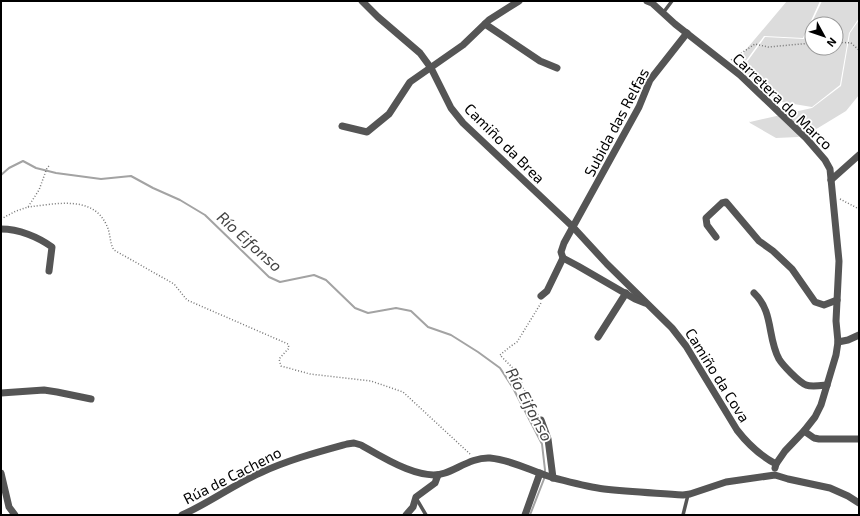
<svg xmlns="http://www.w3.org/2000/svg" width="860" height="516" font-family="'Exo 2',sans-serif">
  <style>
    .green { fill: #dcdcdc; fill-rule: evenodd }
    .lines { fill: none; stroke-linecap: round; stroke-linejoin: round }
    .stream { stroke: #a3a3a3; stroke-width: 2 }
    .path { stroke: #777; stroke-width: 1.5; stroke-dasharray: 1 2; stroke-linecap: butt }
    .service { stroke: #555; stroke-width: 3.5 }
    .minor { stroke: #555; stroke-width: 7 }
    .labels { text-anchor: middle; dominant-baseline: central; stroke-width: 3.5; stroke-linejoin: round; paint-order: stroke }
    .street-label { font-size: 15px; fill: #000; stroke: #fff }
    .water-label { font-size: 16px; font-style: italic; fill: #444; stroke: #fff }
  </style>
  <rect width="100%" height="100%" fill="#fff"/>
  <!-- green -->
  <g class="green">
    <polygon points="787,1 820,1 803,38 764,36 740,69 744,52"/>
    <path d="M822,1H859V18L849,33L840,85L812,107L776,101L742,69L765,37L804,39ZM812,24H836V48H812Z"/>
    <polygon points="859,20 859,95 846,111 818,128 798,137 776,138 750,123 749,121 750,122 812,108 841,86 850,33"/>
  </g>
  <g class="lines">
    <!-- stream -->
    <polyline class="stream" points="1,175 9,168 23,161 36,168 56,173 101,179 131,176 153,188 180,200 205,215 269,277 280,282 314,275 326,280 355,308 368,313 396,308 411,311 428,327 451,335 478,352 500,368 513,388 542,444 545,470 544,479 530,515"/>
    <!-- path -->
    <g class="path">
      <polyline points="836,42 851,43 859,50"/>
      <polyline points="731,60 755,44 768,47 812,43"/>
      <polyline points="840,199 859,209"/>
      <path d="M28,207C55,204 92,195 106,224C111,233 109,242 114,250L174,284L187,300L288,344L289,348L279,359L281,366L310,374L371,381L403,392L470,454"/>
      <polyline points="1,219 16,211 28,207 39,190 47,168 50,165"/>
      <path d="M538,415L522,386C521,373 508,364 500,355L511,346L517,342L541,303"/>
    </g>
    <!-- service -->
    <g class="service">
      <polyline points="663,13 672,1"/>
      <polyline points="416,498 426,515"/>
      <polyline points="683,515 688,495"/>
    </g>
    <!-- minor -->
    <g class="minor">
      <path d="M362,1L378,17L420,53L431,68L451,108L463,123L573,227L607,264L672,328L686,346L737,430C747,443 761,456 776,464"/>
      <polyline points="647,1 652,3 675,24 740,75 806,138 825,160 830,169 839,261 836,321 838,342 836,355 821,405 815,417 804,431 785,451 776,464 775,468"/>
      <polyline points="485,24 540,61 557,68"/>
      <polyline points="342,126 367,132 389,114 410,82 463,45 489,20 519,1"/>
      <polyline points="831,180 859,155"/>
      <path d="M1,229C19,229 38,237 52,247L49,271"/>
      <polyline points="716,237 707,225 706,218 722,203 726,202 759,241 773,251 792,269 815,302 824,305 837,300"/>
      <polyline points="563,258 578,266 635,299 645,303"/>
      <path d="M754,293C774,312 767,337 779,359C782,364 787,369 791,373C806,388 807,387 827,385"/>
      <polyline points="541,296 547,291 563,258 561,252 564,243 639,107 650,80 687,33"/>
      <polyline points="598,337 626,293"/>
      <polyline points="838,342 848,340 859,335"/>
      <polyline points="1,393 44,390 57,392 91,399"/>
      <polyline points="541,420 548,439 553,478"/>
      <polyline points="804,431 814,438 819,439 859,439"/>
      <polyline points="1,473 9,507 15,515"/>
      <path d="M182,515C209,503 233,485 260,473C288,460 318,452 347,444L354,443L361,445C382,457 421,482 445,473C459,468 474,457 490,458C513,460 532,472 554,478C570,482 587,487 604,489C630,492 657,493 683,495L690,494L726,482L775,475L788,479L830,488L848,496L859,503"/>
      <polyline points="406,515 413,507 416,497 435,483 438,475"/>
      <polyline points="525,515 540,473"/>
    </g>
  </g>
  <g class="labels">
    <!-- street labels -->
    <g class="street-label">
      <text transform="translate(783 101) rotate(44)">Carretera do Marco</text>
      <text transform="translate(616 122) rotate(-62)">Subida das Relfas</text>
      <text transform="translate(505 143) rotate(45)">Camiño da Brea</text>
      <text transform="translate(718 375) rotate(58)">Camiño da Cova</text>
      <text transform="translate(232 475) rotate(-27)">Rúa de Cacheno</text>
    </g>
    <!-- water labels -->
    <g class="water-label">
      <text transform="translate(250 241) rotate(42)">Río Eifonso</text>
      <text transform="translate(530 404) rotate(62)">Río Eifonso</text>
    </g>
  </g>
  <!-- border -->
  <rect width="860" height="516" fill="none" stroke="#000000" stroke-width="4"/>
  <!-- north arrow -->
  <g transform="translate(824 36) rotate(130)"><circle r="19" fill="#ffffff" stroke="#999999"/>
  <path d="M0-3L7 15L0 10L-7 15Z" fill="#000000"/>
  <text y="-6" font-size="11" font-weight="bold" text-anchor="middle" fill="#000000">N</text>
  </g>
</svg>
